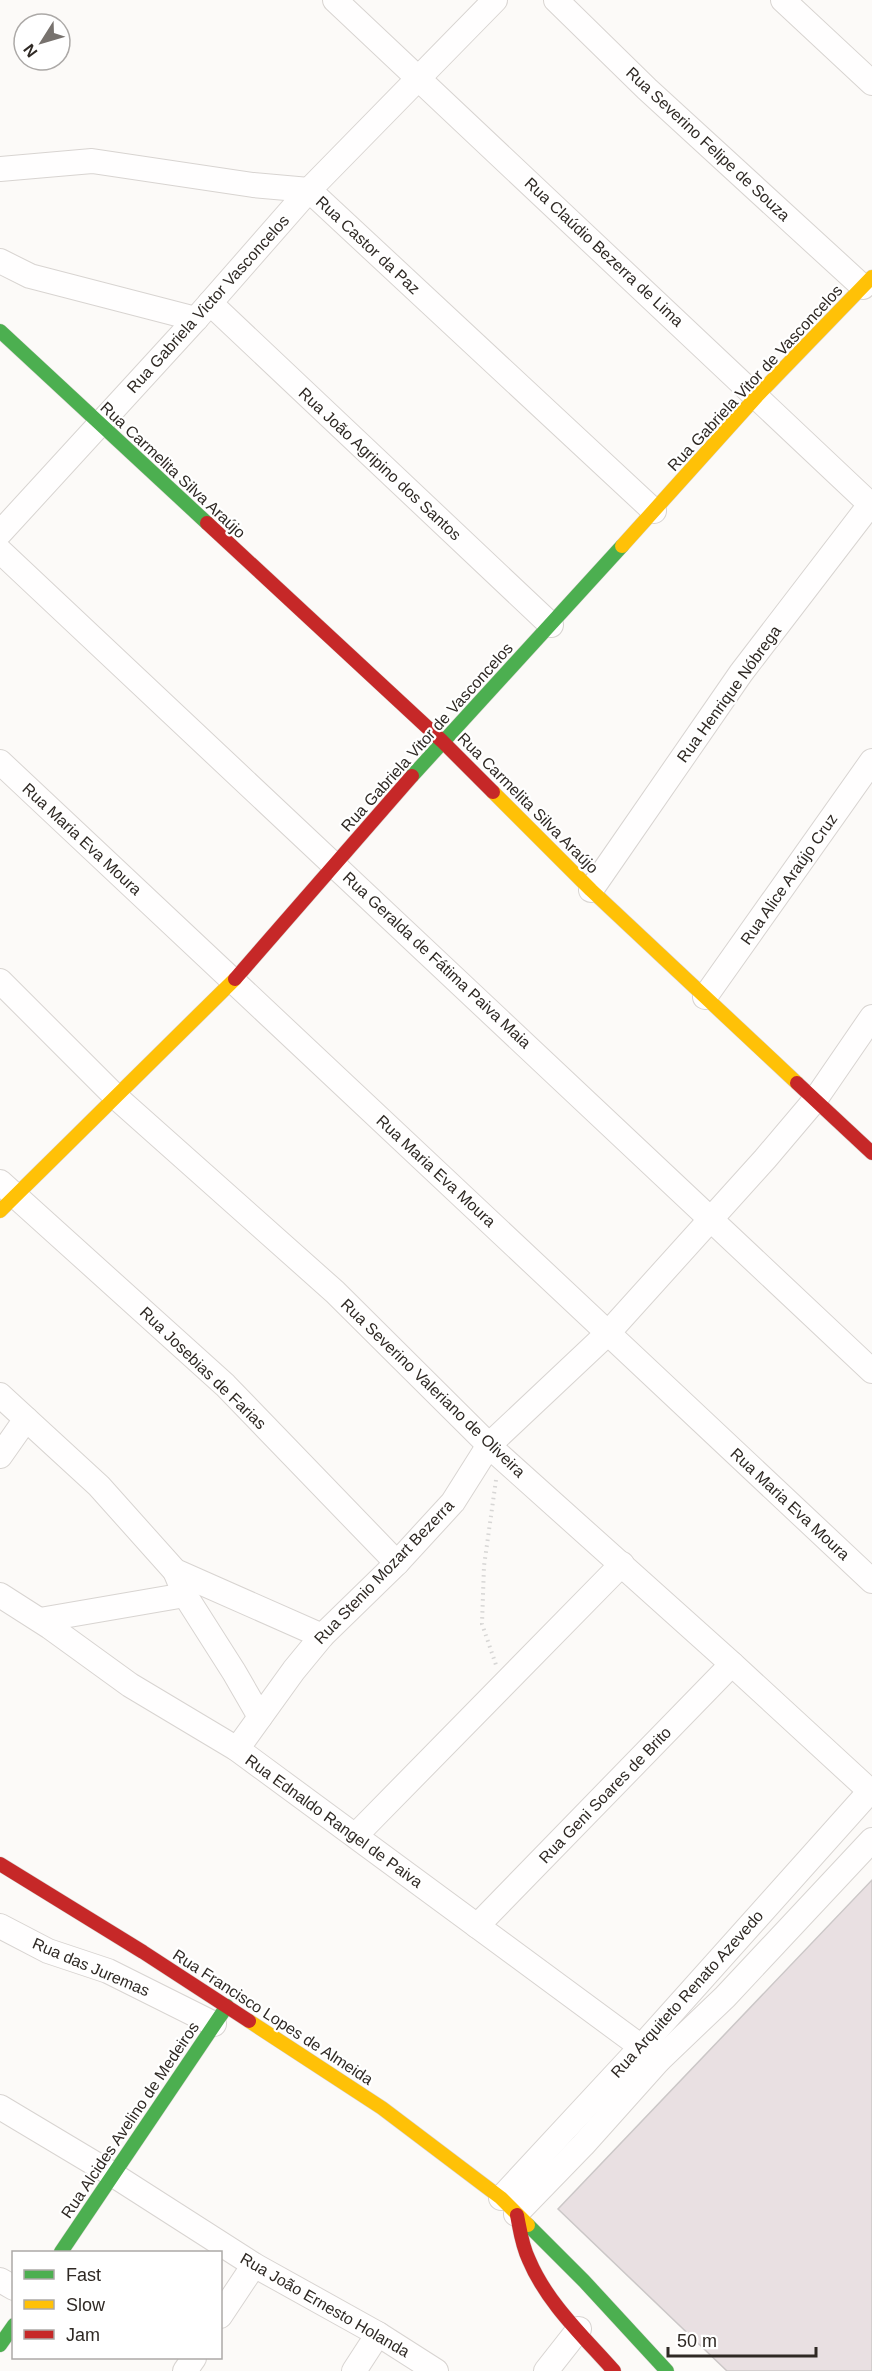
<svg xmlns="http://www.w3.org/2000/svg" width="872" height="2371" font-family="Helvetica,sans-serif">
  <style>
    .building { fill: #e9e0e2; stroke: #cbc7c7; stroke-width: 1.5 }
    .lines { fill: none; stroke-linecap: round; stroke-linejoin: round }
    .street-casing { stroke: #d8d4d1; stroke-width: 26 }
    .fast-casing { stroke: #d8d4d1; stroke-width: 15 }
    .slow-casing { stroke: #d8d4d1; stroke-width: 15 }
    .jam-casing { stroke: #d8d4d1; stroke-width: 15 }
    .path { stroke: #d7d6d5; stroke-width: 4; stroke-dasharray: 1.5 4.5; stroke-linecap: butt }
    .street { stroke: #fffefe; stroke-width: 24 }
    .fast { stroke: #4caf50; stroke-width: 14 }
    .slow { stroke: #ffc107; stroke-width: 14 }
    .jam { stroke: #c62828; stroke-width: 14 }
    .labels { text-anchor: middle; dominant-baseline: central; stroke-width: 4.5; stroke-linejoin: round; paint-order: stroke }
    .street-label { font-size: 16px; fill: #2f2924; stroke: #fff }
  </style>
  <rect width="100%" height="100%" fill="#fcfaf8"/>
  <!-- building -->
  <polygon class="building" points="872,1880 872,2371 727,2371 558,2209"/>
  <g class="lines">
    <defs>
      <g id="street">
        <polyline points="335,0 872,506"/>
        <polyline points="556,0 647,89 863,287"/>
        <polyline points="783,0 872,83"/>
        <polyline points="0,169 92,161 253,185 309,190 654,511"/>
        <polyline points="0,261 30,276 196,319"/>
        <polyline points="210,303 551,625"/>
        <polyline points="0,533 196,319 309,190 495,0"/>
        <polyline points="0,551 872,1371"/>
        <polyline points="0,762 872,1581"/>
        <polyline points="591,890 741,673 872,502"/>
        <polyline points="0,981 116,1097 335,1292 499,1455 732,1664 870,1791"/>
        <polyline points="705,997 872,761"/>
        <polyline points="0,1182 225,1385 397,1563"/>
        <polyline points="0,1395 99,1486 175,1571 322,1636"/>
        <polyline points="0,1456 26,1419"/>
        <polyline points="175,1571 185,1595 234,1672 260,1717"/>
        <polyline points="0,1595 50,1627 130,1685 237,1749 659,2060"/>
        <polyline points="40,1620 185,1595"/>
        <polyline points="237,1749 294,1670 322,1636 397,1563 453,1502 489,1445 608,1333 765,1159 815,1100 872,1017"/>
        <polyline points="356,1835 622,1564"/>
        <polyline points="0,1926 48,1951 108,1971 214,2024"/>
        <polyline points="477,1926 732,1664"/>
        <polyline points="0,2107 112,2174 254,2265 378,2334 436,2371"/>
        <polyline points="501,2198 642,2046 872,1789"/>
        <polyline points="516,2214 583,2145 659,2060 725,1997 872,1840"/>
        <polyline points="0,2280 14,2288"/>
        <polyline points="220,2316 254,2265"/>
        <polyline points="185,2371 194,2358"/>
        <polyline points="354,2371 378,2334"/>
        <polyline points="546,2371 579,2329"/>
      </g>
      <g id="fast">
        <polyline points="0,331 207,523"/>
        <polyline points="412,776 622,546"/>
        <polyline points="528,2225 584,2281 667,2371"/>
        <polyline points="61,2252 227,2006"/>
        <polyline points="0,2345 14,2325"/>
      </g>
      <g id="slow">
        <polyline points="622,546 757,396 872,277"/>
        <polyline points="493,792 591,890 797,1083"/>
        <polyline points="0,1211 235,979"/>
        <polyline points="249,2021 382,2108 501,2198 528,2225"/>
      </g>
      <g id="jam">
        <polyline points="207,523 442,741 493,792"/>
        <polyline points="235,979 412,776"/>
        <polyline points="797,1083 872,1153"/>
        <polyline points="0,1864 143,1952 249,2021"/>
        <path d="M517,2215C520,2230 522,2246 529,2260C547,2303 584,2337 614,2371"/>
      </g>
    </defs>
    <!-- street casing -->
    <use href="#street" class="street-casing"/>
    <!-- fast casing -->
    <use href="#fast" class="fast-casing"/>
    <!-- slow casing -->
    <use href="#slow" class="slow-casing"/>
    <!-- jam casing -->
    <use href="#jam" class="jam-casing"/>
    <!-- path -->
    <polyline class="path" points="496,1480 484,1566 482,1624 496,1665"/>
    <!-- street -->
    <use href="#street" class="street"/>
    <!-- fast -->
    <use href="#fast" class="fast"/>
    <!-- slow -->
    <use href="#slow" class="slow"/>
    <!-- jam -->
    <use href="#jam" class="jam"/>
  </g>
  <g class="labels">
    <!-- street labels -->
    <g class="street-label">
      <text transform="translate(708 144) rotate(43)">Rua Severino Felipe de Souza</text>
      <text transform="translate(368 245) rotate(43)">Rua Castor da Paz</text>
      <text transform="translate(604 252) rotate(43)">Rua Claúdio Bezerra de Lima</text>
      <text transform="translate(208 304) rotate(-48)">Rua Gabriela Victor Vasconcelos</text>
      <text transform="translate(755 378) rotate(-47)">Rua Gabriela Vitor de Vasconcelos</text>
      <text transform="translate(380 464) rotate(43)">Rua João Agripino dos Santos</text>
      <text transform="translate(173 470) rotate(43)">Rua Carmelita Silva Araújo</text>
      <text transform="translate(729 694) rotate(-54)">Rua Henrique Nóbrega</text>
      <text transform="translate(427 737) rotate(-48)">Rua Gabriela Vitor de Vasconcelos</text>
      <text transform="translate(528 803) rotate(45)">Rua Carmelita Silva Araújo</text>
      <text transform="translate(82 839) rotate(43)">Rua Maria Eva Moura</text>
      <text transform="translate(789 879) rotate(-55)">Rua Alice Araújo Cruz</text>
      <text transform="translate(437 960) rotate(43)">Rua Geralda de Fátima Paiva Maia</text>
      <text transform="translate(436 1171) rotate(43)">Rua Maria Eva Moura</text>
      <text transform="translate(203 1368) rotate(44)">Rua Josebias de Farias</text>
      <text transform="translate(433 1388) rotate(44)">Rua Severino Valeriano de Oliveira</text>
      <text transform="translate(790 1504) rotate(43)">Rua Maria Eva Moura</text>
      <text transform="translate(384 1572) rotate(-46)">Rua Stenio Mozart Bezerra</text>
      <text transform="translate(605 1795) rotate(-46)">Rua Geni Soares de Brito</text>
      <text transform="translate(334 1821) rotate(36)">Rua Ednaldo Rangel de Paiva</text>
      <text transform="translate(91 1967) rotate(23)">Rua das Juremas</text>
      <text transform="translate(687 1994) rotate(-48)">Rua Arquiteto Renato Azevedo</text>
      <text transform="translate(273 2017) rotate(33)">Rua Francisco Lopes de Almeida</text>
      <text transform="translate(130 2120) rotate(-56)">Rua Alcides Avelino de Medeiros</text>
      <text transform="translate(325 2305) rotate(30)">Rua João Ernesto Holanda</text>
    </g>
  </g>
  <!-- legend -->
  <rect x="12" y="2251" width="210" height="108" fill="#ffffff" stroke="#aca9a7" stroke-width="1.5"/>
  <rect x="24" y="2270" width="30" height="9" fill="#4caf50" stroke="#aca9a7" stroke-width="1.5"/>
  <text x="66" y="2281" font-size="18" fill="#2f2924">Fast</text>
  <rect x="24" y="2300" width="30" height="9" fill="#ffc107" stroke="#aca9a7" stroke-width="1.5"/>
  <text x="66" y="2311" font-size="18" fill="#2f2924">Slow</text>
  <rect x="24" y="2330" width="30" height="9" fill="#c62828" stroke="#aca9a7" stroke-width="1.5"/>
  <text x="66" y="2341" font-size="18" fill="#2f2924">Jam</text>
  <!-- north arrow -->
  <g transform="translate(42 42) rotate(233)"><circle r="28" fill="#ffffff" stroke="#aca9a7" stroke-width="1.5"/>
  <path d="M0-4.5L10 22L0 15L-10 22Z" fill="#77726e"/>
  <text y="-9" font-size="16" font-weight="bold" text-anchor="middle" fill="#2f2924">N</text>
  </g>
  <!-- scale -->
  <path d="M668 2347v9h148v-9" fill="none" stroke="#2f2924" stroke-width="3"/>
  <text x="677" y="2347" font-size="18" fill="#2f2924" stroke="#ffffff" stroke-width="4.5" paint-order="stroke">50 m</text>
</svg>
